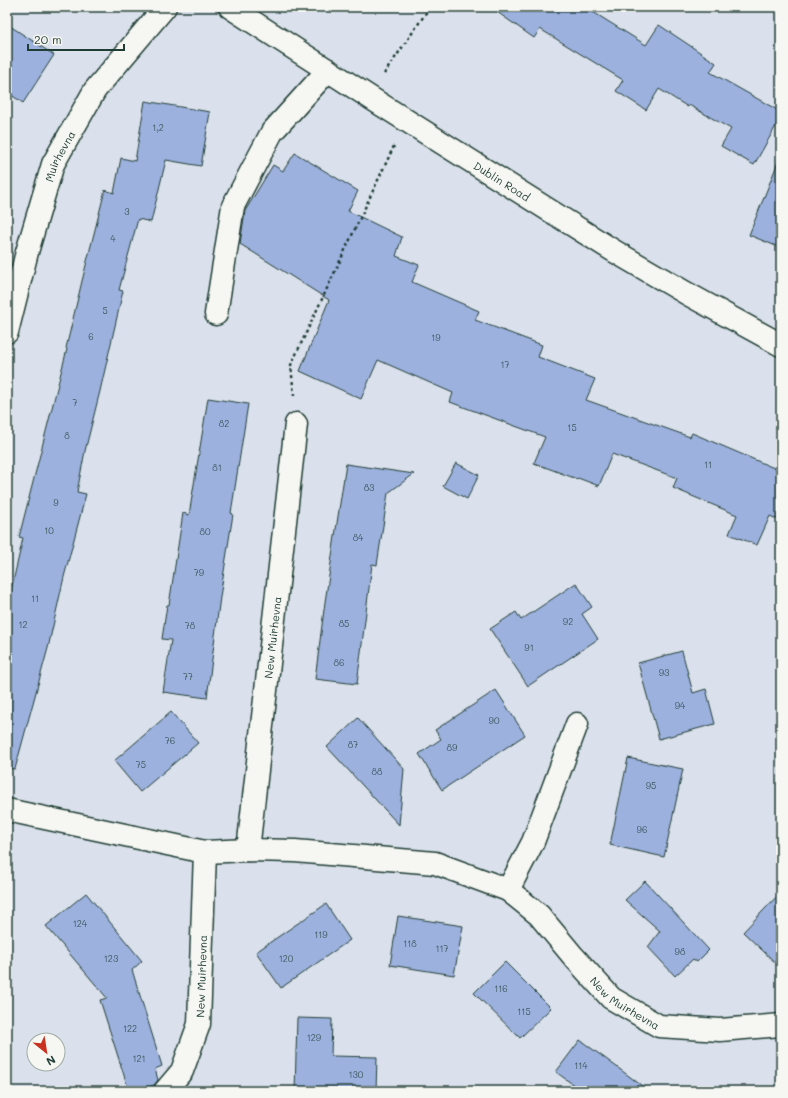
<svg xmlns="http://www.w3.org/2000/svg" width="788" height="1098" font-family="Mali,sans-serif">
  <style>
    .building { fill: #9db1df; stroke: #1f3d34 }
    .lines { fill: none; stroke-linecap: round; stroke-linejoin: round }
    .minor-casing { stroke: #1f3d34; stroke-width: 25 }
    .major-casing { stroke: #1f3d34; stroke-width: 25 }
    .path { stroke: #1f3d34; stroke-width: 2.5; stroke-dasharray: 3 3; stroke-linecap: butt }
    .minor { stroke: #f6f6f2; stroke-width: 22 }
    .major { stroke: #f6f6f2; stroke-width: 22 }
    .labels { text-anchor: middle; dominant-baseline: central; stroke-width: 4; stroke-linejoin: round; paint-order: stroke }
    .number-label { font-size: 9px; fill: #3e5a5f }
    .street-label { font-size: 11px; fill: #1f3d34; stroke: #f6f6f2 }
  </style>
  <rect width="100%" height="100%" fill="#dbe1ec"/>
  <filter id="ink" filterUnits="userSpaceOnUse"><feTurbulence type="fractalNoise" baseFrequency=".025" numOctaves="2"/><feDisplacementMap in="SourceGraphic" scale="8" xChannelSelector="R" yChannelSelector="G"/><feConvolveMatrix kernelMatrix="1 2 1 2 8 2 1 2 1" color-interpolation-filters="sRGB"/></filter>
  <g filter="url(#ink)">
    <!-- building -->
    <g class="building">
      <polygon points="490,7 585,7 646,45 659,25 716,63 710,72 781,112 781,117 754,165 721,146 731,129 689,105 688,107 659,89 646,110 616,91 623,80 540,29 534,38"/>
      <polygon points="7,24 54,55 23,103 7,92"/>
      <polygon points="145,101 210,112 201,166 166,160 151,222 138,219 119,290 123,291 100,391 85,451 77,492 86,494 64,577 48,648 15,769 7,768 7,608 23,538 19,537 67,349 66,348 82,281 105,190 114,193 121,158 135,161"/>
      <polygon points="295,153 358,191 348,211 402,237 396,256 419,265 412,282 479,311 475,320 542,345 538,357 595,379 586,400 690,437 692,433 781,471 781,521 770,516 757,545 729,534 737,515 673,488 677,478 612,454 599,486 578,478 577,479 534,463 545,437 450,402 453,393 378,360 361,399 300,371 329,300 240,244 245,211 273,165 283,171"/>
      <polygon points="780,157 781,158 781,248 749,235"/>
      <polygon points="208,398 248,404 231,513 233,514 220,597 207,698 163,692 171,640 162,639 167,605 169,605 183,513 189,515"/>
      <polygon points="456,463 479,475 467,499 443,486"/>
      <polygon points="346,464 414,474 388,493 377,565 372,564 357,684 315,679 325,602"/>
      <polygon points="576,583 592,607 582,614 598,639 528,686 490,629 516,612 521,620"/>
      <polygon points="682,651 693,693 706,689 715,724 659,739 638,663"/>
      <polygon points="496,690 525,735 442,790 419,754 441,739 435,730"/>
      <polygon points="171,712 198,743 140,792 114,761"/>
      <polygon points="358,718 404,769 399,825 327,747"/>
      <polygon points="628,758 683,769 664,857 610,845"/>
      <polygon points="645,881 709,950 697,962 693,959 675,976 648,947 660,931 625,900"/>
      <polygon points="781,892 781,968 743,932"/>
      <polygon points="86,893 142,961 132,970 162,1066 155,1069 158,1080 154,1085 136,1091 129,1091 100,1000 107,998 46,926"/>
      <polygon points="326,904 350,940 281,988 256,952"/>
      <polygon points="398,916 463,926 454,975 390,965"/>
      <polygon points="505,962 551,1008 520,1038 474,993"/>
      <polygon points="297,1018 332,1019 331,1056 377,1057 376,1091 295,1091"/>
      <polygon points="580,1040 606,1059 649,1091 582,1091 556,1072"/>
    </g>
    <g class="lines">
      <defs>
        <g id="minor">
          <polyline points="216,314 233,206 272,132 328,70"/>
          <path id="s1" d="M7,332L27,252L53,164L95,90L165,7"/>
          <polyline points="7,810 205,852 248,850 295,851 435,863 508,890 533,842 577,724"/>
          <path id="s2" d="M248,850L296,424"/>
          <path id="s3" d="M508,890L539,915L573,956L611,998L659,1026L720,1030L781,1025"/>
          <path id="s4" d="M165,1091L182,1071L199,1024L205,852"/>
        </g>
        <g id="major">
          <path id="s5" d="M230,7L377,102L614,251L686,293L781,345"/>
        </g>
      </defs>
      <!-- minor casing -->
      <use href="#minor" class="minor-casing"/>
      <!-- major casing -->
      <use href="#major" class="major-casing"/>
      <!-- path -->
      <g class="path">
        <polyline points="384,74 430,7"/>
        <polyline points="294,396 291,365 394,146"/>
      </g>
      <!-- minor -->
      <use href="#minor" class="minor"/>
      <!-- major -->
      <use href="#major" class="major"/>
    </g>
  </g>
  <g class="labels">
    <!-- number labels -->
    <g class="number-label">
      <text x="158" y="127">1,2</text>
      <text x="127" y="211">3</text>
      <text x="113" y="238">4</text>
      <text x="105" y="310">5</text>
      <text x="91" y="336">6</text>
      <text x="436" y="337">19</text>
      <text x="505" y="364">17</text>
      <text x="75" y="402">7</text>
      <text x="224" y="423">82</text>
      <text x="572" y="427">15</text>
      <text x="67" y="435">8</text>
      <text x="708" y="464">11</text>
      <text x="217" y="467">81</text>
      <text x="369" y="487">83</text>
      <text x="56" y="502">9</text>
      <text x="49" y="530">10</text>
      <text x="205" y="531">80</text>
      <text x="358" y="537">84</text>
      <text x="199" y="572">79</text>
      <text x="35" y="598">11</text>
      <text x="568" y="621">92</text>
      <text x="344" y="623">85</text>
      <text x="23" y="624">12</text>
      <text x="190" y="625">78</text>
      <text x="529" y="647">91</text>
      <text x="339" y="662">86</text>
      <text x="664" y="672">93</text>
      <text x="188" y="676">77</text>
      <text x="680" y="705">94</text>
      <text x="494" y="720">90</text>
      <text x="170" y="740">76</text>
      <text x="353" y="744">87</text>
      <text x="452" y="747">89</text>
      <text x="141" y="764">75</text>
      <text x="377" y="771">88</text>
      <text x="651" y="785">95</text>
      <text x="642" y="829">96</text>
      <text x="80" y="923">124</text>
      <text x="321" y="934">119</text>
      <text x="410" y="943">118</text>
      <text x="442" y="948">117</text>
      <text x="680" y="951">98</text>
      <text x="111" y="958">123</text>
      <text x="286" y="958">120</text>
      <text x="501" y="988">116</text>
      <text x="524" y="1011">115</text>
      <text x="130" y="1028">122</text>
      <text x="314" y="1037">129</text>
      <text x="139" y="1058">121</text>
      <text x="581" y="1065">114</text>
      <text x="356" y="1074">130</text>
    </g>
    <!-- street labels -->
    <g class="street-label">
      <text stroke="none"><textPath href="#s1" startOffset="184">Muirhevna</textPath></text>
      <text stroke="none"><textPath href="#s5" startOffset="323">Dublin Road</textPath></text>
      <text stroke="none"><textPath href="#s2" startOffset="214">New Muirhevna</textPath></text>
      <text stroke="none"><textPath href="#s4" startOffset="124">New Muirhevna</textPath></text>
      <text stroke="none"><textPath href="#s3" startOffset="164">New Muirhevna</textPath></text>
    </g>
  </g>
  <!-- margin -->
  <rect width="788" height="1098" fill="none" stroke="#f6f6f2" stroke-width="24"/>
  <rect x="12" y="12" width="764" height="1074" fill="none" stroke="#1f3d34" stroke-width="1.5" filter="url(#ink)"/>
  <!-- north arrow -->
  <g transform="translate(46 1052) rotate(150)"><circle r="19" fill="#f6f6f2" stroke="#a0aca6"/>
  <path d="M0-3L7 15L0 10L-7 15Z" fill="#c8321e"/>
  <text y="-6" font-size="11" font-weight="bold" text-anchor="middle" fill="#1f3d34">N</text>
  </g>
  <!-- scale -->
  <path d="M28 44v6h96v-6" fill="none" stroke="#1f3d34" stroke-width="2"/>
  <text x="34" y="44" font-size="12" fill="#1f3d34" stroke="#f6f6f2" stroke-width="3" paint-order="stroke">20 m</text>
</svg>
